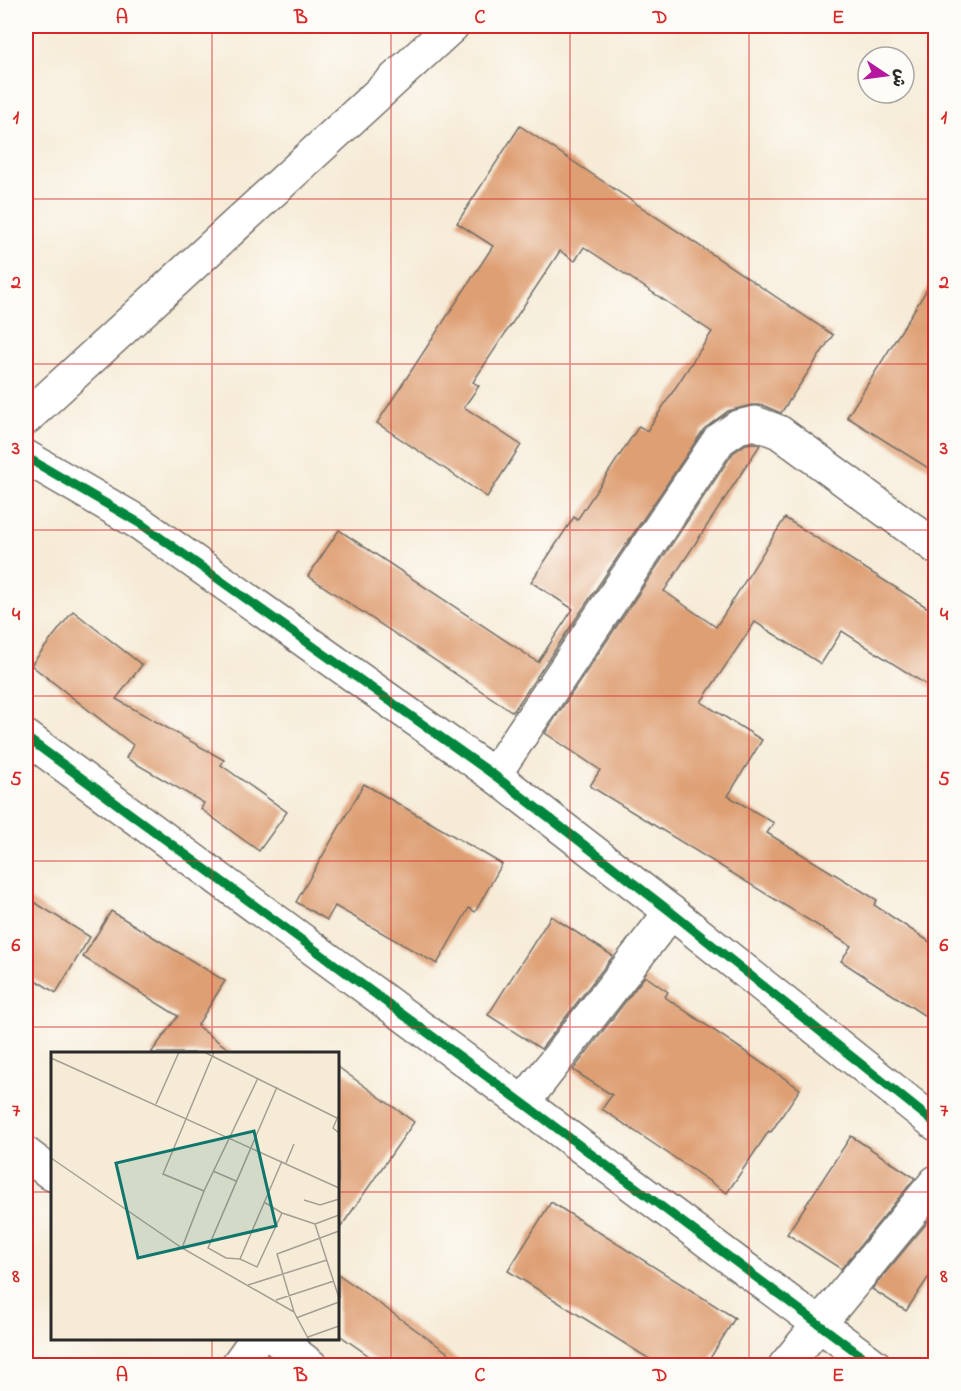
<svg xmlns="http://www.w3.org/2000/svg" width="961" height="1391" font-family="'Indie Flower','Playpen Sans Arabic',sans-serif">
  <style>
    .building { fill: #de9f73 }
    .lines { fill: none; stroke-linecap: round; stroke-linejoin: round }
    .minor-casing { stroke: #726e67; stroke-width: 36 }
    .minor { stroke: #fff; stroke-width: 33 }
    .cycleway-casing { stroke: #fdfcf7; stroke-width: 13 }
    .cycleway { stroke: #00873e; stroke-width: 9 }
    .grid { fill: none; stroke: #d62828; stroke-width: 1.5; stroke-opacity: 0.55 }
    .inset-road { fill: none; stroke: #a59e92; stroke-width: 1.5 }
    .view { fill: #0f766e; fill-opacity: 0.15; stroke: #0f766e; stroke-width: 3 }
    .inset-edge { fill: none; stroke: #2b2b2b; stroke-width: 3 }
    .neatline { fill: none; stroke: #d62828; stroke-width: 2 }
    .grid-label { font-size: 20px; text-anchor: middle; font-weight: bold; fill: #d62828 }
  </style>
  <rect width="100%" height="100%" fill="#fdfcf7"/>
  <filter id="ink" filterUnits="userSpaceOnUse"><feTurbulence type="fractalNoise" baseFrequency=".0167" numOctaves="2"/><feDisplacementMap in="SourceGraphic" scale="12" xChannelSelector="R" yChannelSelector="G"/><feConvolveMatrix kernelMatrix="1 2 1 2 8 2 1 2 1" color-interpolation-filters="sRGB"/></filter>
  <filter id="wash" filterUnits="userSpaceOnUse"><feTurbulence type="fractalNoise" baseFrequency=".008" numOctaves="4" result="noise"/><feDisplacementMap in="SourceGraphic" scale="24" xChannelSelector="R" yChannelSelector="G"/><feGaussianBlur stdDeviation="1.35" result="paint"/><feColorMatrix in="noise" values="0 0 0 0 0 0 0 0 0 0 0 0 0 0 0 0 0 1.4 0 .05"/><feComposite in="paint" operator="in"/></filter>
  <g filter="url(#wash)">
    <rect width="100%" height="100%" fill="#f6ebd7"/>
    <g id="blocks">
      <!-- building -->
      <g class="building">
        <polygon points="520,126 833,335 781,413 762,405 751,405 728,411 704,429 513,712 308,576 339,530 538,662 573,609 531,582 574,517 577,520 639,426 647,431 712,332 584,247 575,261 560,251 473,382 479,386 464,407 521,445 487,497 377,423 493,246 457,223"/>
        <polygon points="936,275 936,473 847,417"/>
        <polygon points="754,443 760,445 664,591 716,627 785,518 936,613 936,691 842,631 821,664 755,622 701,702 762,740 728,796 774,823 767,833 877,900 874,905 936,946 936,1023 841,961 851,946 590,786 600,770 545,733 733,453 746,444"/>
        <polygon points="73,611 142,665 116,699 224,760 221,765 287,812 259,851 201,809 204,803 126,758 133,745 31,665"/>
        <polygon points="364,784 502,864 475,912 469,908 437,964 335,906 327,920 296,902"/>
        <polygon points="26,897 90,937 56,993 26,974"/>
        <polygon points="111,911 225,981 197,1026 234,1053 151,1053 178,1016 83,957"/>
        <polygon points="551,916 613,956 541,1049 488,1015"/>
        <polygon points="645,976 668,992 665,997 800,1089 771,1132 769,1131 727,1193 602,1109 612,1095 573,1070"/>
        <polygon points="338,1067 414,1122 338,1231"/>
        <polygon points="851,1136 915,1178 841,1269 787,1234"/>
        <polygon points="551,1202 735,1318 706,1365 659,1365 508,1271"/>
        <polygon points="936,1212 936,1266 906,1311 872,1289"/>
        <polygon points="338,1274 465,1365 382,1365 338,1334"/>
      </g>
    </g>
  </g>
  <g filter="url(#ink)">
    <use href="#blocks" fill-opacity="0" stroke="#726e67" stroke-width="1.5"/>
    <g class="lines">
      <defs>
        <g id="minor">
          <polyline points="26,418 452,26"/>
          <polyline points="26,457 141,524 494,775 671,912 936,1124"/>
          <polyline points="26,737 523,1103 875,1366"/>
          <polyline points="494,775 719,440 738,427 755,423 779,432 936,547"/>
          <polyline points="523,1103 671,912"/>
          <polyline points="26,1154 52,1174"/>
          <polyline points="275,1338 311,1366"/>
          <polyline points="237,1366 257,1338"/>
          <polyline points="785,1366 936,1182"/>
        </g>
      </defs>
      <!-- minor casing -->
      <use href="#minor" class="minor-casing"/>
      <!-- minor -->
      <use href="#minor" class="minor"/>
      <defs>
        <g id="cycleway">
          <polyline points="26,457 141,524 494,775 671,912 936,1124"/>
          <polyline points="26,737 523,1103 875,1366"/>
        </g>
      </defs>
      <!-- cycleway casing -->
      <use href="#cycleway" class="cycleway-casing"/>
      <!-- cycleway -->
      <use href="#cycleway" class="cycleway"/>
    </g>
  </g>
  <!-- grid -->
  <path class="grid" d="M212,26V1054M391,26V1366M570,26V1366M749,26V1366M26,199H936M26,364H936M26,530H936M26,696H936M26,861H936M26,1027H936M26,1192H52M338,1192H936M212,1338V1366"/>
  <!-- overview -->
  <g transform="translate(51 1052)">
    <rect width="288" height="288" fill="#f6ebd7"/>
    <path class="inset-road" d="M153,0L286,66M0,6L288,136M207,26L153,139L131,196L243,260M226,35L157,196L175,206L189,207L206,215L231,161L264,172M105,52L128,0M288,62L282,76L288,81M0,106L131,196M235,111L243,92M162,119L185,129M153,139L112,122L163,0M253,148L269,153L288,147M213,150L231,161M288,163L264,172L288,246M189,207L231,109M197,233L276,208M225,248L283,229M245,266L288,250M257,285L288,274M258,288L243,260L226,202L288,179"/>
    <path class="view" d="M203,79L225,174L87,206L65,111Z"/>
    <rect width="288" height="288" class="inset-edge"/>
  </g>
  <!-- margin -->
  <rect width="961" height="1391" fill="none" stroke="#fdfcf7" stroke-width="66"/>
  <!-- north arrow -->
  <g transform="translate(886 75) rotate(103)"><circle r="28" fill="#fdfcf7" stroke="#a9a8a5" stroke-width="1.5"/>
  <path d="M0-4.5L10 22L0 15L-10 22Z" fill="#b5179e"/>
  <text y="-9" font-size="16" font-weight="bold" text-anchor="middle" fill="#2b2b2b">ش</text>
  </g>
  <rect x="33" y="33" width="895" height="1325" class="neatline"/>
  <g class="grid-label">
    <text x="122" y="23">A</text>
    <text x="301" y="23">B</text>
    <text x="480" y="23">C</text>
    <text x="660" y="23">D</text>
    <text x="838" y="23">E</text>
    <text x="16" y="123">1</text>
    <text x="944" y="123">1</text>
    <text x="16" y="288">2</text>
    <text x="944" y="288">2</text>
    <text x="16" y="454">3</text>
    <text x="944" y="454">3</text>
    <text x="16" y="620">4</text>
    <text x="944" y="620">4</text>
    <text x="16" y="785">5</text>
    <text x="944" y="785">5</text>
    <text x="16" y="951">6</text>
    <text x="944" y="951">6</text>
    <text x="16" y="1116">7</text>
    <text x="944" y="1116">7</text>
    <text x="16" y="1282">8</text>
    <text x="944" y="1282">8</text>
    <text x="122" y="1381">A</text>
    <text x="301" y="1381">B</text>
    <text x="480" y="1381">C</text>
    <text x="660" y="1381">D</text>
    <text x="838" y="1381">E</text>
  </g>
</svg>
